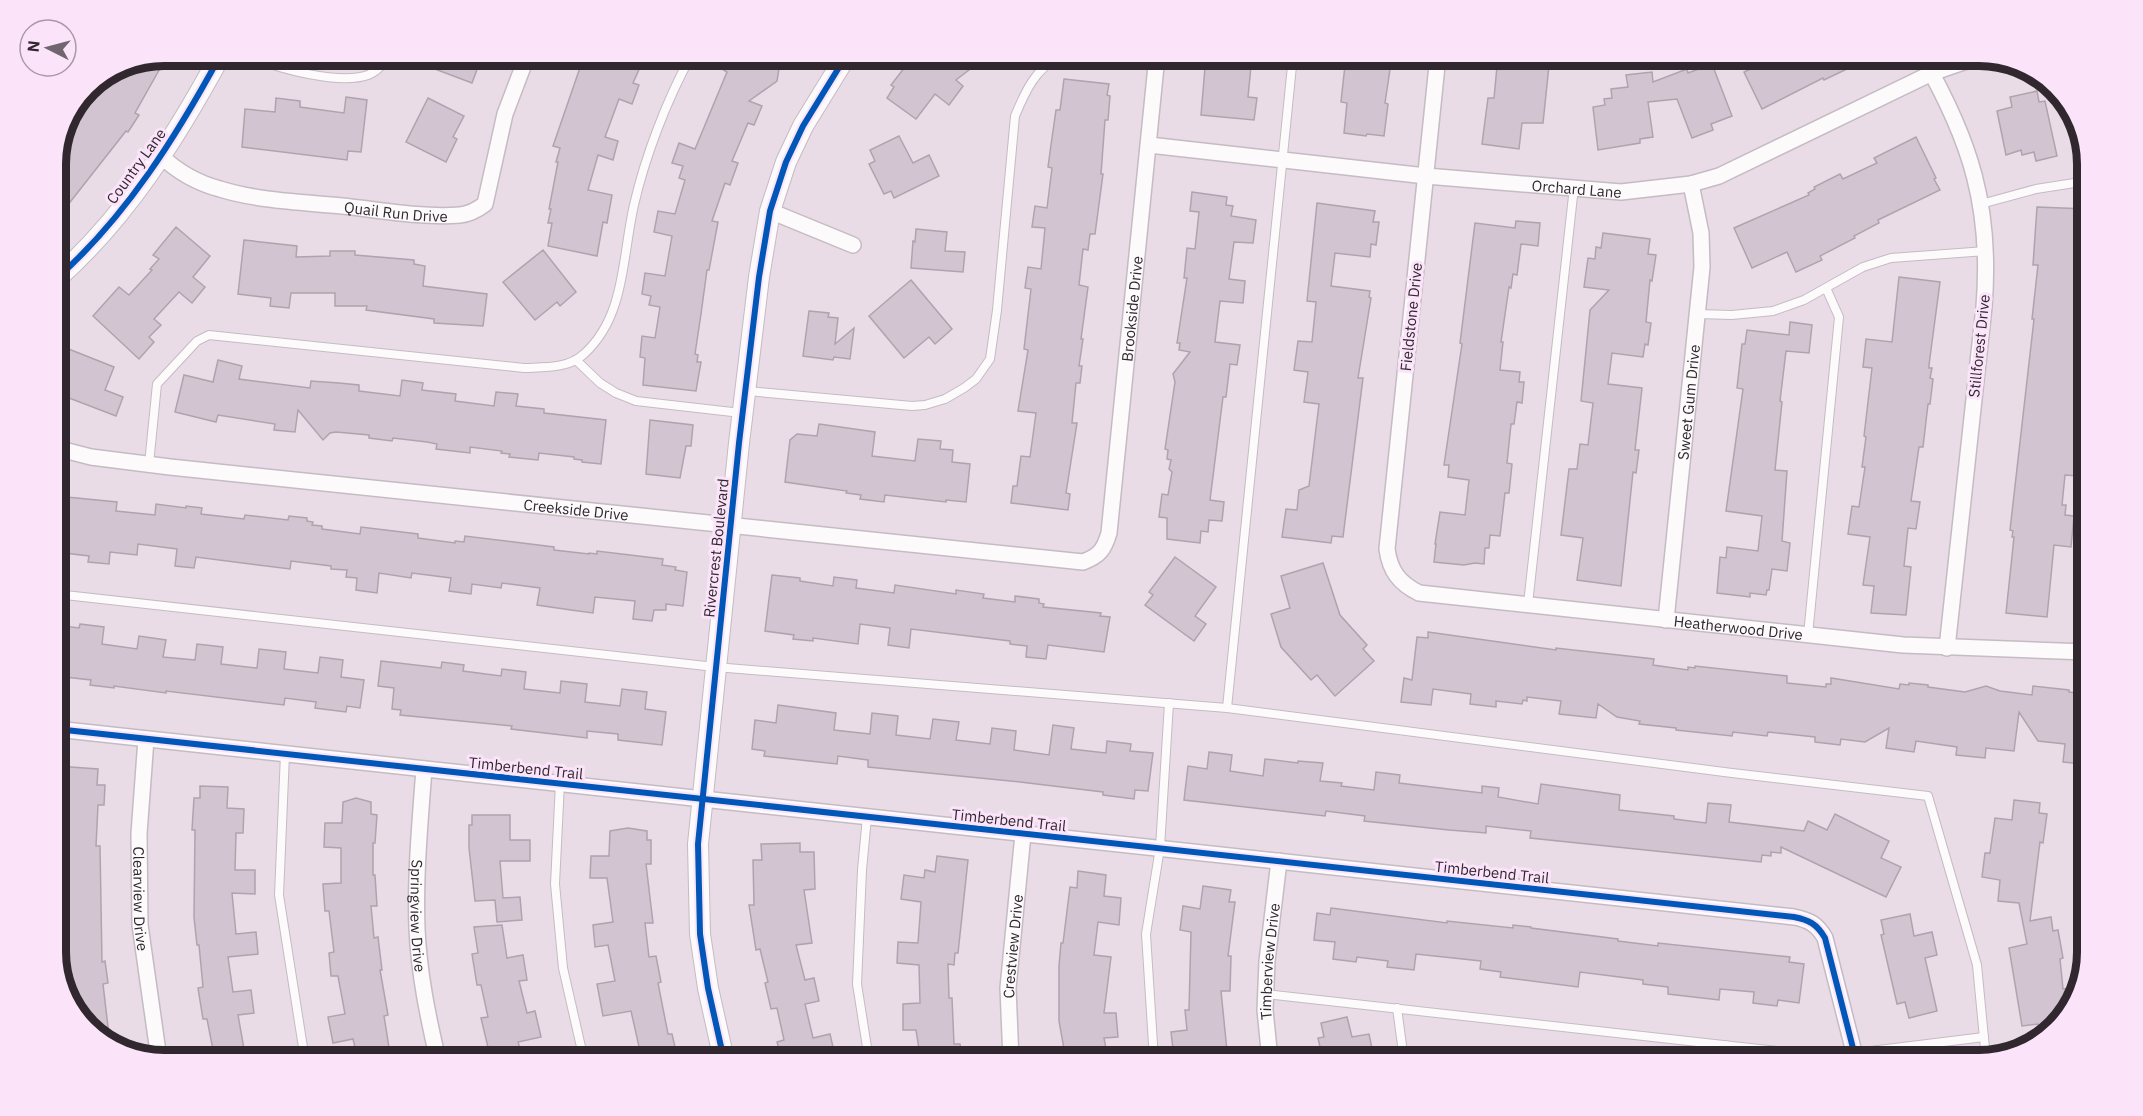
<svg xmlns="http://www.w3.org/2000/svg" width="2143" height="1116" font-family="'IBM Plex Sans',sans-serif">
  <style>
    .building { fill: #d3c4d1; stroke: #afa4ad; stroke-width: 1.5 }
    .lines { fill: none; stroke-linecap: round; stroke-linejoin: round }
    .service-casing { stroke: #c5bbc3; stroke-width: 10 }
    .minor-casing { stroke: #c5bbc3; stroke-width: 18 }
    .tertiary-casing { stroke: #c5bbc3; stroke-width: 22 }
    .service { stroke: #fcfafb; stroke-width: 8 }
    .minor { stroke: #fcfafb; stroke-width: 15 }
    .tertiary { stroke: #fcfafb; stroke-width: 20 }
    .cycleway-casing { stroke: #fbe4f9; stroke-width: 10 }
    .cycleway { stroke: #0057b8; stroke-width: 6 }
    .labels { text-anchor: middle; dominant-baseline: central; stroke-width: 6; stroke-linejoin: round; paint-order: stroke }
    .street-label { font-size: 15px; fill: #30272f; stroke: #fbe4f9 }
    .rim { fill: none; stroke: #30272f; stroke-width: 8 }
  </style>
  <rect width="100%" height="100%" fill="#e9dce7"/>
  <!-- building -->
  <g class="building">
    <polygon points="167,56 135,113 139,115 128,132 126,131 56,220 56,158 85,93 89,95 98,80 123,64"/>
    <polygon points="403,56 482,56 472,83 403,57"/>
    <polygon points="584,56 645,56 633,83 639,85 632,104 619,99 605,137 618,141 613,160 598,155 588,190 612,195 607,223 603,222 597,256 548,246 552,223 548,223 551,209 549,209 558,162 556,162 560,148 553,146"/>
    <polygon points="730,56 781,56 777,81 749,101 762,106 754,125 748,123 732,161 738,163 730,185 725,183 712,221 718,222 709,270 707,270 701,314 695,354 698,355 697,362 701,362 696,391 643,385 645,358 640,357 642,336 655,338 660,307 649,305 651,296 642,294 645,273 665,276 672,236 654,232 658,211 675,214 685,180 679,178 683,166 672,163 679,143 695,149 727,72 722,69"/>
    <polygon points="917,56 987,56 956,80 963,86 949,105 935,94 916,119 887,98 894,87 891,85 905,67 906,68"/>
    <polygon points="1206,56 1252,56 1248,97 1257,98 1254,120 1201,115"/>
    <polygon points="1346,56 1392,56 1385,103 1388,104 1384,136 1367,134 1366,136 1344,133 1347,103 1341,102"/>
    <polygon points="1498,56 1550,56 1543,123 1522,123 1519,149 1482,144 1488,98 1494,98"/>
    <polygon points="1777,56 1874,56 1824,80 1823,78 1762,109 1744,72"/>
    <polygon points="1712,64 1732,116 1711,124 1713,130 1692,138 1677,99 1648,102 1653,137 1640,139 1640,143 1598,150 1593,107 1605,105 1604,99 1612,98 1611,89 1628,87 1626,75 1652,72 1653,82 1687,69 1688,73"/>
    <polygon points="1064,79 1109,84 1107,95 1110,96 1108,120 1105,120 1101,174 1103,174 1095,234 1090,234 1088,250 1083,249 1079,285 1088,287 1081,339 1083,339 1079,366 1082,366 1080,383 1076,383 1072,423 1077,423 1066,493 1070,494 1068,510 1011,503 1013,486 1017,486 1021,456 1030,457 1036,413 1018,411 1028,350 1024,349 1031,289 1025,288 1028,267 1041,269 1045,228 1032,227 1035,206 1047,208 1052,168 1048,167 1051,145 1056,110 1060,110"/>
    <polygon points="2037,91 2039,102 2045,101 2057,156 2036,161 2034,152 2022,155 2021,150 2006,155 1997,111 2012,107 2010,97"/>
    <polygon points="346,97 367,100 361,152 348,151 347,160 242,147 245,109 275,112 276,98 300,101 300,107 344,113"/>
    <polygon points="428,98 464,116 453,137 457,139 446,162 406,142"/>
    <polygon points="899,136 913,163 929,155 939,176 894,198 891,191 884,194 869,164 875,161 870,150"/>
    <polygon points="1916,137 1936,178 1934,179 1940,190 1878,220 1879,223 1854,236 1855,238 1820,256 1822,260 1796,272 1787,252 1752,268 1734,228 1809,195 1808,193 1815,189 1814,187 1840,174 1843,179 1877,163 1874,158"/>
    <polygon points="1192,192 1227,197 1226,205 1233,206 1231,216 1256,220 1253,243 1234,242 1229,279 1245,281 1243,303 1220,301 1215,342 1240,345 1237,365 1230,364 1226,397 1223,397 1210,500 1224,502 1222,521 1209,520 1208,532 1201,531 1200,543 1167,539 1167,518 1159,517 1162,494 1168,495 1172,472 1169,469 1171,460 1167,459 1168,450 1165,449 1175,382 1173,374 1190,352 1179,350 1180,343 1177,343 1187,278 1184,278 1187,248 1195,249 1199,212 1190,211"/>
    <polygon points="1317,203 1375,211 1373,222 1379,222 1376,245 1371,244 1370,257 1335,253 1331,286 1370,291 1369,297 1371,298 1358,378 1363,378 1343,537 1332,536 1331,543 1282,537 1286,509 1297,510 1299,490 1309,486 1319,404 1304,402 1308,372 1294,370 1298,341 1312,342 1316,302 1307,301"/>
    <polygon points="2037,207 2087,209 2087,226 2079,226 2076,285 2086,284 2086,288 2087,288 2087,336 2081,335 2076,379 2087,380 2085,406 2081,405 2077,446 2082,447 2078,476 2065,475 2062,505 2066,505 2065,515 2074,516 2071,547 2054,545 2047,617 2006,613 2014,537 2012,537 2013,531 2010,530 2034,319 2032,319 2038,265 2033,265"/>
    <polygon points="1516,221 1540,223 1538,246 1521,244 1517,275 1513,274 1511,288 1509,287 1501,342 1503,342 1500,370 1520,372 1519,382 1524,382 1522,403 1517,402 1514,424 1511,424 1507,463 1512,464 1509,493 1505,493 1500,536 1490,535 1489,548 1485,548 1484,564 1475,563 1464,565 1434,562 1436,544 1435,544 1440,512 1465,515 1469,480 1448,477 1449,465 1444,465 1462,344 1460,343 1475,223 1515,228"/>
    <polygon points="176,227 210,256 193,277 205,287 192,303 179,292 154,319 161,325 149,337 154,342 139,359 93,316 119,287 129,295 152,270 150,269 159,259 153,255"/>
    <polygon points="916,229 947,232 945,251 965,252 963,272 911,268 913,241 915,242"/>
    <polygon points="1603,233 1650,239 1648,254 1656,255 1652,281 1650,280 1646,322 1651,323 1648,345 1645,344 1643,357 1612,353 1608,384 1642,388 1635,450 1639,450 1636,473 1633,472 1621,586 1577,580 1583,538 1561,535 1569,469 1577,469 1580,444 1588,445 1593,403 1581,401 1590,310 1609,290 1584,287 1588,258 1595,259 1596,247 1601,248"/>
    <polygon points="244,240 297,246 296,257 330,256 330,251 355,251 355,255 414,260 414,264 425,266 423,286 487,294 483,326 434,323 434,319 366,310 367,306 335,306 335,293 291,293 289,308 270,306 271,298 238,294"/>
    <polygon points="543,250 576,292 560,306 557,302 535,320 503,282"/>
    <polygon points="1899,277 1940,282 1929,365 1929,368 1932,368 1930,378 1933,379 1930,404 1928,404 1923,447 1919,447 1911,501 1920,502 1916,529 1908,528 1904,566 1911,567 1906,615 1871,613 1874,586 1863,585 1870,537 1848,534 1852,506 1859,507 1865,467 1862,467 1866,437 1864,436 1872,368 1863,367 1866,339 1892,342"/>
    <polygon points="911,280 952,329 935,344 929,337 904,358 869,316"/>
    <polygon points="809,311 829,313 828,317 838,318 835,344 854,328 850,359 834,357 833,360 803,356"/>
    <polygon points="1790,322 1812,325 1809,353 1786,351 1780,401 1782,402 1775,470 1787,471 1782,541 1790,543 1787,571 1772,569 1769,590 1767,590 1766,595 1750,593 1750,597 1717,593 1720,557 1726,558 1727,547 1758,551 1762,516 1726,511 1743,389 1737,388 1742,344 1745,344 1747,330 1789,335"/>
    <polygon points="56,344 114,367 105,390 123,397 116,416 56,393"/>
    <polygon points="218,360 242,366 239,379 310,388 311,381 339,383 359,385 359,391 400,396 402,380 423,383 422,390 456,394 455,401 494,406 496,392 518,394 516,406 544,409 544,413 606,420 601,464 582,462 582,460 574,459 574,457 539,453 538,460 509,457 510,454 501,453 502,451 470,447 470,453 436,449 437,444 427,442 393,438 392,441 369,438 369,435 336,432 330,433 323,440 298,410 295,432 274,430 275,424 218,415 216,422 175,412 184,375 213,382"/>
    <polygon points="650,420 693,425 691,446 686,446 680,478 646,474"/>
    <polygon points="819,424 875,432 872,456 915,461 918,439 941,441 940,449 953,450 952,462 970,464 966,502 946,500 946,502 885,495 884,502 860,499 861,495 846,493 847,491 785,482 790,440 797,434 817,436"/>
    <polygon points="56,496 117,502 116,511 155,515 156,504 186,508 186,506 202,508 201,514 244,519 245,515 288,520 289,516 307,518 307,521 313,522 312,525 322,526 322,529 360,534 361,527 418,534 418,538 455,543 455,541 464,542 465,536 554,547 554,550 589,554 589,553 597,554 597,551 663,559 662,565 676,567 675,570 687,572 683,606 666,604 666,610 654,610 652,621 633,619 635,601 595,597 593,613 571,610 537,605 540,588 502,583 501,588 472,584 471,594 449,591 451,578 412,573 411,578 379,573 377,593 356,590 357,578 346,577 347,570 331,569 331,566 291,561 290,569 196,557 194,568 175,566 177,549 138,544 137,555 110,552 109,564 88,562 89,556 56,552"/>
    <polygon points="1175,557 1216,587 1195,616 1206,624 1194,641 1145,605 1153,595 1149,592"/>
    <polygon points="1323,563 1340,615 1367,645 1363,649 1374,661 1335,696 1317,675 1311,680 1281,647 1271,614 1290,608 1281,576"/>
    <polygon points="772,575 800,578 800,581 833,586 834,577 857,580 856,588 894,593 895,585 956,594 956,590 984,594 983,598 1015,602 1015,596 1039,599 1039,603 1044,604 1043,607 1101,613 1100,616 1110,617 1104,652 1048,645 1046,659 1026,657 1027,646 1010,644 1010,641 911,629 909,648 888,645 890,628 860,624 858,644 813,638 813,641 793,639 794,635 765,631"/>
    <polygon points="80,624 104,627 102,644 137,649 139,636 166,640 163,657 195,660 197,644 223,647 221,664 257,668 259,649 286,652 284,669 318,673 320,657 343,660 341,677 364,680 360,708 347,706 346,712 315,708 316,702 285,698 284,705 166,691 166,693 114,686 114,688 90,685 91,680 56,676 56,625 79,628"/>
    <polygon points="1428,632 1556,650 1556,648 1654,659 1653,665 1688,670 1688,667 1695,668 1695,666 1787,676 1787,683 1826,687 1826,684 1831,684 1831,678 1899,689 1900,684 1909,685 1909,683 1928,685 1928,687 1965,692 1986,686 2000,691 2032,695 2033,686 2069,690 2069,692 2077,693 2076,697 2087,698 2083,740 2086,740 2083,764 2063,762 2065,744 2038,741 2019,712 2014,751 1986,748 1985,758 1956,755 1957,747 1916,741 1914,752 1886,748 1889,728 1865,742 1841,739 1840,745 1815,742 1815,737 1768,732 1767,736 1733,732 1732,736 1676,730 1676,728 1639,724 1640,721 1617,717 1598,704 1596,718 1559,714 1561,701 1527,697 1527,701 1523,700 1522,704 1496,701 1496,707 1470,704 1471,694 1433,689 1431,705 1401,702 1404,678 1412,680 1417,637 1428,638"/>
    <polygon points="381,661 441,668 442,662 464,665 463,671 501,676 502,669 526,672 524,689 560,693 561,681 587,684 585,702 620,706 622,689 647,692 645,709 666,712 662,745 618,740 618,734 587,731 587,738 511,729 512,726 400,715 401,710 392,709 394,688 378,686"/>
    <polygon points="778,705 836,713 834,730 870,734 872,713 898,716 896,735 930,739 933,719 959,722 956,740 990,744 992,728 1016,731 1014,750 1049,755 1053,725 1074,728 1071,749 1106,753 1107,741 1131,744 1130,751 1153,753 1148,791 1135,790 1134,799 1103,795 1103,792 1020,782 868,767 868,760 838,756 837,764 764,756 765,751 752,749 755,720 776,723"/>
    <polygon points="1209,752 1232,755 1230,771 1263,776 1265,759 1298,763 1298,761 1323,763 1320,781 1342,783 1341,786 1374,790 1376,772 1400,775 1399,783 1482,793 1482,786 1499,788 1498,797 1538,804 1541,784 1620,795 1619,810 1674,816 1674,819 1706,823 1708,803 1731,805 1729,822 1804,831 1808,821 1827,830 1835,814 1889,841 1881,858 1901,867 1886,897 1781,847 1781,853 1771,852 1771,856 1762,855 1761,862 1530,838 1531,831 1486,826 1486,833 1449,830 1364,821 1365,816 1326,811 1325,816 1184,800 1188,766 1207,769"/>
    <polygon points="57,766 98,769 97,785 105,785 104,805 98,805 96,846 100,846 102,962 105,961 108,983 103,984 110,1044 74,1012 62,978 70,977 66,940 56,941 56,915 68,914 66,877 56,877"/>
    <polygon points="200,786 228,787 227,808 244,809 243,833 236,833 235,870 255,870 255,894 232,893 236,934 256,932 258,954 228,957 233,992 251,990 254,1013 238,1015 246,1060 215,1060 207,1019 203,1019 198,988 203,987 199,945 197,945 194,917 195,830 192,830 194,798 200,798"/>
    <polygon points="356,798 371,802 371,814 377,815 375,843 373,843 373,875 375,875 377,906 371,906 374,938 378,937 382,970 380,970 388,1015 384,1016 391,1060 358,1060 353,1039 333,1043 328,1017 345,1014 338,976 331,976 329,953 334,952 329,911 325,911 323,884 341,883 341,848 324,847 325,823 342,823 343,802"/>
    <polygon points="2014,800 2040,803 2039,813 2047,814 2043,843 2040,842 2030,921 2051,917 2053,931 2058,930 2063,958 2060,959 2063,989 2070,988 2072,1004 2040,1039 2038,1024 2022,1026 2009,948 2027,944 2019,903 1998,901 2000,880 1982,877 1985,853 1990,853 1995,818 2012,820"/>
    <polygon points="472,815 510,815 510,840 530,840 530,861 500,861 503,898 520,897 522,920 497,922 495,900 475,901 469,848 469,825 472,825"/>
    <polygon points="628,828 647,831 647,840 651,840 651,864 646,864 653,923 645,923 649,957 656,956 661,982 658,983 668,1034 672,1034 678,1060 642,1060 631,1011 603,1016 597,984 615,981 608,945 595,947 593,925 613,922 607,878 590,878 591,856 609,856 610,831"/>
    <polygon points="800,843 800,852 814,852 815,889 804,890 812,943 796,945 805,980 814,978 819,1001 805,1004 813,1038 830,1034 836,1060 782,1060 777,1042 784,1040 777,1008 771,1009 765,983 768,982 760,949 756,950 749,905 754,905 753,860 762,860 761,844"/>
    <polygon points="937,856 968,860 958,953 955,953 954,965 948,964 949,998 952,998 954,1044 960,1044 963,1060 910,1060 910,1050 919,1049 916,1030 903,1030 903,1004 920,1003 919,965 897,963 898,942 918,943 921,902 901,899 904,875 924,878 925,870 935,872"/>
    <polygon points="1078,871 1106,875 1104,896 1121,898 1119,925 1098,922 1094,955 1111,957 1104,1013 1116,1013 1118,1037 1104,1038 1108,1060 1066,1060 1059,1021 1059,966 1061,943 1063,943 1070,887 1077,888"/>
    <polygon points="1203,886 1231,890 1229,902 1235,902 1228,956 1231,956 1230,991 1221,991 1227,1051 1174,1058 1171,1032 1187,1030 1185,1010 1189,1010 1191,932 1180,930 1183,906 1200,909"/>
    <polygon points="1331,908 1447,923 1447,921 1513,928 1513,925 1531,927 1531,928 1618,939 1618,941 1658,946 1658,943 1790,957 1789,962 1804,964 1799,1003 1778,1000 1777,1006 1753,1003 1754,992 1720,989 1719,1000 1668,994 1668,987 1643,984 1643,980 1580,972 1578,987 1500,977 1501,972 1480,969 1481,961 1416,954 1414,970 1387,967 1388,961 1357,957 1356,962 1333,959 1335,942 1314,940 1317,913 1330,915"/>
    <polygon points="1910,914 1914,936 1932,932 1937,955 1925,958 1937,1011 1909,1018 1905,1002 1897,1004 1881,935 1884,934 1881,920"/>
    <polygon points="502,925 507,958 523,955 527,980 519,981 527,1013 535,1011 541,1037 518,1042 523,1060 491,1060 481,1018 488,1017 481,985 477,985 472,954 478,953 474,927"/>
    <polygon points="1347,1017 1352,1037 1369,1034 1374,1058 1362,1060 1323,1060 1318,1038 1324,1037 1321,1023"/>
  </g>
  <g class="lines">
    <defs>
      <g id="service">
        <path d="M251,56C277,69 340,85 368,75C378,71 383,64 388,56"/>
        <polyline points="1981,204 2036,189 2087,181"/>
        <polyline points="1698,314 1732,315 1773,311 1804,300 1863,267 1891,258 1986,251"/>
        <polyline points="576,360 600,383 616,393 636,401 741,413"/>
        <path d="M747,391L912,406L925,405L945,399L964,388L976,379L990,359L997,310L1015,116C1025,92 1036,67 1061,56"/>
        <path d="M149,464L157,384L197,341L209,335L524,368C544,367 568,369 584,354C626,316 622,256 634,205C645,157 667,99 691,56"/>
        <polyline points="56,594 715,667 1227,708 1732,773 1928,796 1977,965 1986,1059"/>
        <polyline points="1528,604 1574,187"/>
        <polyline points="1808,635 1839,317 1826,288"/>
        <polyline points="1227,708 1293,56"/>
        <polyline points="285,754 279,895 305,1060"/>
        <polyline points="560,783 555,884 563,968 584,1060"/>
        <polyline points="867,817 862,870 857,984 869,1060"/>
        <polyline points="1266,994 1786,1052 1854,1053 1984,1037"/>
        <polyline points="1397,1008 1404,1060"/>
        <polyline points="1725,1045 1729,1060"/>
        <polyline points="1154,1060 1146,934 1160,848 1169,703"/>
      </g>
      <g id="minor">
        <path id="s1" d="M1438,56L1387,549C1390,571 1399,583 1419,593L1903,645L2087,652"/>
        <path d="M1922,56C1971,141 1992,208 1984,307L1947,648"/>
        <path id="s2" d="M1149,145L1426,176L1621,192L1691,184L1719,176L1932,73L1981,56"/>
        <path id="s3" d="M161,156C178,172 197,183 220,189C259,201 301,202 342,206C380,210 422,218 460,215C470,214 477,210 485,204L505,114L527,56"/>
        <polyline points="770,211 853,245"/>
        <path id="s4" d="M56,448L91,457L170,467L1083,562C1099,556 1104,550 1109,533L1157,56"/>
        <path id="s5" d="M1666,620L1702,267L1701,233L1691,184"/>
        <path d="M56,729L1794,917C1809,920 1817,924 1825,938L1856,1060"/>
        <path id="s6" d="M146,739L139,834L140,925L159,1059"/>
        <path id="s7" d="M424,769C420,822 415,876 417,929C419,974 428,1017 438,1060"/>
        <path id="s8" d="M1011,1060L1008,988L1023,834"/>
        <path id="s9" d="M1270,1060L1265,1010L1267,961L1279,861"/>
      </g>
      <g id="tertiary">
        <path d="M56,279C126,217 176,137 220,56"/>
        <polyline points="724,1060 708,988 700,934 698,844 739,443 759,277 770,211 786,162 803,126 846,56"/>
      </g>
    </defs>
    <!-- service casing -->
    <use href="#service" class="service-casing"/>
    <!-- minor casing -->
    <use href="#minor" class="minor-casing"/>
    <!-- tertiary casing -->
    <use href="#tertiary" class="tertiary-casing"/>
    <!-- service -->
    <use href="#service" class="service"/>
    <!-- minor -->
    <use href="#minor" class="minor"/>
    <!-- tertiary -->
    <use href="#tertiary" class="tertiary"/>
    <defs>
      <g id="cycleway">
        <path d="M56,279C126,217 176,137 220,56"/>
        <path d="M56,729L1794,917C1809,920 1817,924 1825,938L1856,1060"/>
        <polyline points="724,1060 708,988 700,934 698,844 739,443 759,277 770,211 786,162 803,126 846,56"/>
      </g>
    </defs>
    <!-- cycleway casing -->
    <use href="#cycleway" class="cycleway-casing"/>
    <!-- cycleway -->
    <use href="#cycleway" class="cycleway"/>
  </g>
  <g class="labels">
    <!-- street labels -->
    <g class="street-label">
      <text transform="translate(136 166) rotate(-54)">Country Lane</text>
      <text stroke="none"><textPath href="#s2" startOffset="430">Orchard Lane</textPath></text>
      <text stroke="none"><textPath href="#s3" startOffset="246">Quail Run Drive</textPath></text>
      <text stroke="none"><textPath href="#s4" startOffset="1300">Brookside Drive</textPath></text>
      <text transform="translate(1411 317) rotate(-84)">Fieldstone Drive</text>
      <text transform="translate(1979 346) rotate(-84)">Stillforest Drive</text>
      <text stroke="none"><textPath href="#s5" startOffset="219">Sweet Gum Drive</textPath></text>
      <text stroke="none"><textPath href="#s4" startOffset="524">Creekside Drive</textPath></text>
      <text transform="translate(716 548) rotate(-84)">Rivercrest Boulevard</text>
      <text stroke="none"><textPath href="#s1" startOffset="874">Heatherwood Drive</textPath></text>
      <text transform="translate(526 768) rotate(6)">Timberbend Trail</text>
      <text transform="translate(1009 820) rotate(6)">Timberbend Trail</text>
      <text transform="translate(1492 872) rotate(6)">Timberbend Trail</text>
      <text stroke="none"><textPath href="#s6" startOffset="160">Clearview Drive</textPath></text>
      <text stroke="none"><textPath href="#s7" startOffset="147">Springview Drive</textPath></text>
      <text stroke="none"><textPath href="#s8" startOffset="114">Crestview Drive</textPath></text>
      <text stroke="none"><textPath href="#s9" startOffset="99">Timberview Drive</textPath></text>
    </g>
  </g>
  <!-- crop -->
  <path d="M0 0H2143V1116H0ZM164 66H1979A98 98 0 0 1 2077 164V952A98 98 0 0 1 1979 1050H164A98 98 0 0 1 66 952V164A98 98 0 0 1 164 66Z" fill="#fbe4f9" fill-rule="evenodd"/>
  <path class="rim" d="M164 66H1979A98 98 0 0 1 2077 164V952A98 98 0 0 1 1979 1050H164A98 98 0 0 1 66 952V164A98 98 0 0 1 164 66Z"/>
  <!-- north arrow -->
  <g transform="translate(48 48) rotate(276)"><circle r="28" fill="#fbe4f9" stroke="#aa98a8" stroke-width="1.5"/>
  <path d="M0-4.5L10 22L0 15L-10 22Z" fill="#71666f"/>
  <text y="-9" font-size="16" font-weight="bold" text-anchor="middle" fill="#30272f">N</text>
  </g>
</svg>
